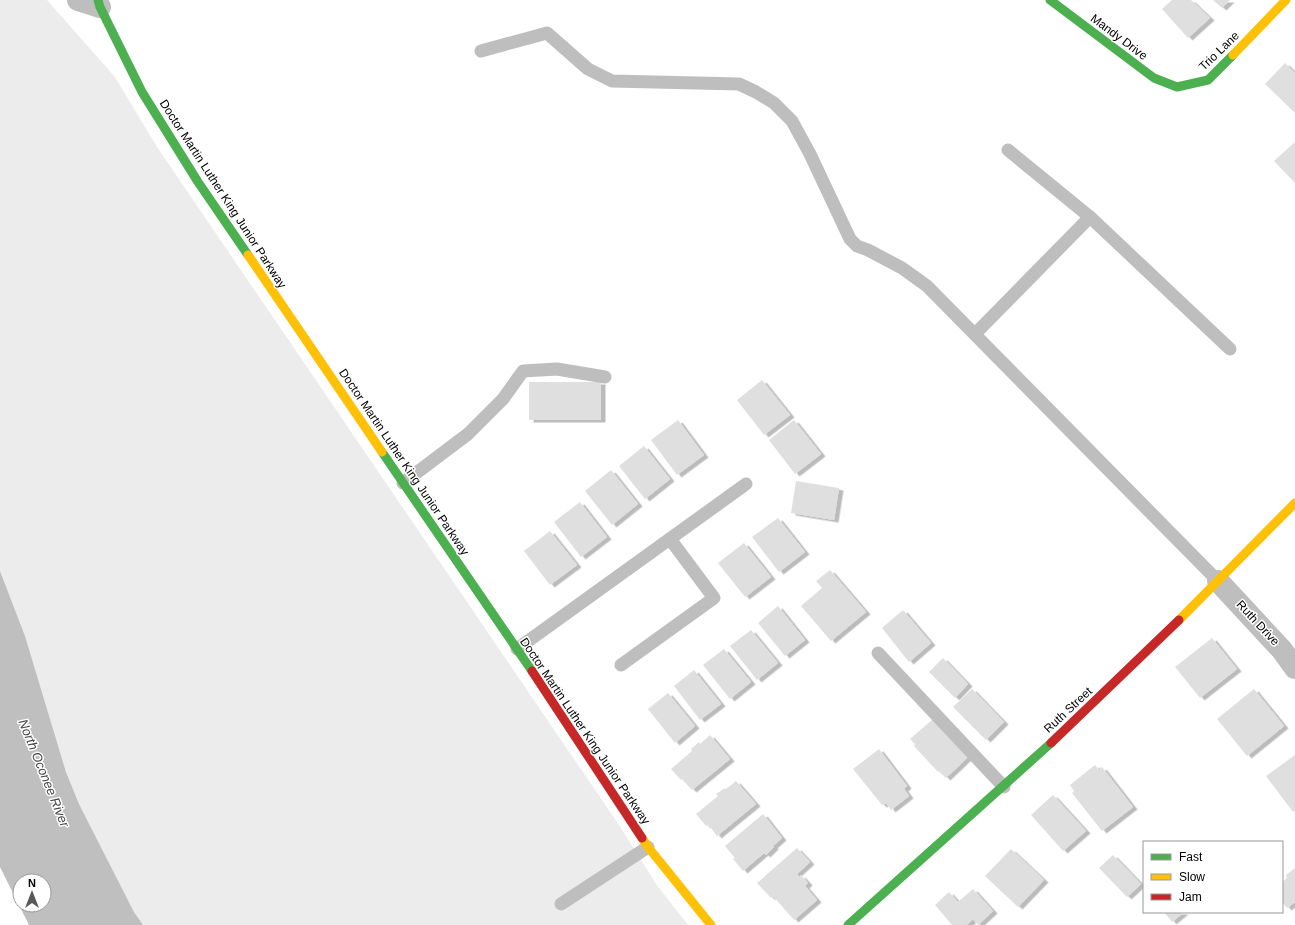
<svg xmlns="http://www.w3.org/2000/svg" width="1295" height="925" font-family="Helvetica,sans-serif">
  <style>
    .green { fill: #ececec }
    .water { fill: #bfbfbf; fill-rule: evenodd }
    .building { fill: #dfdfdf; filter: url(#shadow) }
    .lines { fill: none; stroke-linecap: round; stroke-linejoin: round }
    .lane { stroke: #bebebe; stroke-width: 13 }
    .street { stroke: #bebebe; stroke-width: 22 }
    .fast { stroke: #4caf50; stroke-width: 9 }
    .slow { stroke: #ffc107; stroke-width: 9 }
    .jam { stroke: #c62828; stroke-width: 9 }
    .labels { text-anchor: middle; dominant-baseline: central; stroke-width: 3; stroke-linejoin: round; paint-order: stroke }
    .street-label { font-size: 12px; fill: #000; stroke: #fff }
    .water-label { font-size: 13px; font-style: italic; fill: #444; stroke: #fff }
  </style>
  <defs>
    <filter id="shadow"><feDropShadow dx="4.5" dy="2.5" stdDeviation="0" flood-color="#0004"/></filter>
  </defs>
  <rect width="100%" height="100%" fill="#fff"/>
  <!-- green -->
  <polygon class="green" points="0,0 47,0 115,77 157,147 619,825 656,884 688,925 143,925 134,912 79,804 66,772 25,636 0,571"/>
  <!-- water -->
  <path class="water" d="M0,571L25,636L66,772L79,804L134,912L143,925H29L0,867ZM20,881H44V905H20Z"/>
  <!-- building -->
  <g class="building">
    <polygon points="1172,0 1191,0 1210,18 1188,38 1162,9"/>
    <polygon points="1213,0 1230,0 1222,8"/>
    <polygon points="1285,63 1295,73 1295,113 1265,84"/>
    <polygon points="1295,142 1295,183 1274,161"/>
    <polygon points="762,380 790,415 764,435 737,400"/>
    <rect x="529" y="382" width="72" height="38"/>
    <polygon points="678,420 704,455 677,475 651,440"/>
    <polygon points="794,420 821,454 795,474 769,440"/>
    <polygon points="644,446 670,479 645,499 619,466"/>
    <polygon points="611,470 638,504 612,525 585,491"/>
    <polygon points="796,481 839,488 834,520 791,513"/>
    <polygon points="580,502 607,537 581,557 554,522"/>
    <polygon points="778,518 805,552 779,572 752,537"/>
    <polygon points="550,531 577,565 550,585 524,551"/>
    <polygon points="744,543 771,577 745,597 718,563"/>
    <polygon points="830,570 866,612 831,641 801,606 822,588 816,581"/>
    <polygon points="778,606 805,640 785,656 758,623"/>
    <polygon points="903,610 931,643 909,662 882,628"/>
    <polygon points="751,630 778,663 757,680 730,646"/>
    <polygon points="1212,638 1237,669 1200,698 1175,667"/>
    <polygon points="724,649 751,682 730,699 703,665"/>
    <polygon points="943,658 968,684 955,698 929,672"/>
    <polygon points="694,670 721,704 700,720 674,686"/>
    <polygon points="972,689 1004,722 986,740 953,707"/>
    <polygon points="1254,689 1284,726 1247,756 1217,719"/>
    <polygon points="668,693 695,726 675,743 648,709"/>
    <polygon points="933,719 968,757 946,778 939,771 938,772 914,746 915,744 910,739"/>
    <polygon points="710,735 730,759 692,790 682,779 681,780 671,769 692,751 691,749 699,742 700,744"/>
    <polygon points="879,749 907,786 904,789 909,796 891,810 886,803 882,805 853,769"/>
    <polygon points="1295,755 1295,810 1293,812 1266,776"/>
    <polygon points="1095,765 1099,770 1102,767 1133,807 1102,831 1072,793 1074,791 1070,785"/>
    <polygon points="736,781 756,804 717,836 708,824 706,826 696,814 718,796 716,794 725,788 726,789"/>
    <polygon points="1053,795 1086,831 1063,851 1031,815"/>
    <polygon points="763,814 782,838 773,846 774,847 766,855 764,853 743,871 733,859 735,858 725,846"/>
    <polygon points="797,848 810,862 797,874 799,877 801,875 808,883 805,886 817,900 794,920 773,896 771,898 757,883"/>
    <polygon points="1011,849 1044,880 1018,907 985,876"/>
    <polygon points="1113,855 1141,884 1127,897 1099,868"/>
    <polygon points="1295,868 1295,902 1287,908 1282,902 1282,882 1287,878 1286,875"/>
    <polygon points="973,889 993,911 978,925 973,919 967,925 952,925 935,905 949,892 958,902"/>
    <polygon points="1164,912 1184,912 1172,922"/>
  </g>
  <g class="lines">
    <!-- lane -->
    <g class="lane">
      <polyline points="481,51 547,33 588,69 612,81 739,84 756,92 774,103 792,121 810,154 850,239 857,246 868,250 902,268 927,286 1218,581"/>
      <polyline points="1008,150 1090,217"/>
      <polyline points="975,334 1090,217 1230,349"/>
      <polyline points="403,483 468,434 503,399 523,371 557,369 605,377"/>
      <polyline points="517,649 746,484"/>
      <polyline points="878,653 1004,787"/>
      <polyline points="621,665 714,598 670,539"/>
      <polyline points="561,904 648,847"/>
    </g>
    <!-- street -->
    <g class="street">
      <polyline points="78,0 100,7"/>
      <polyline points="1218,581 1282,650 1295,668"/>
    </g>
    <!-- fast -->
    <g class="fast">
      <polyline points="98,0 100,7 142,92 198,182 248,255"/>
      <polyline points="1050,0 1154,78 1177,87 1208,80 1233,55"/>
      <polyline points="382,452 532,671"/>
      <polyline points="848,925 1051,743"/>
    </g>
    <!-- slow -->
    <g class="slow">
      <polyline points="1233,55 1286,0"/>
      <polyline points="248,255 382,452"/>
      <polyline points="1179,620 1295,503"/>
      <polyline points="642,838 648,847 711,925"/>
    </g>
    <!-- jam -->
    <g class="jam">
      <polyline points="532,671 642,838"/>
      <polyline points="1051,743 1179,620"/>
    </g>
  </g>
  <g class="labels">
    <!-- street labels -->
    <g class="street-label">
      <text transform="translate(1119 37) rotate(37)">Mandy Drive</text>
      <text transform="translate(1219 51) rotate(-44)">Trio Lane</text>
      <text transform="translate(223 194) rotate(57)">Doctor Martin Luther King Junior Parkway</text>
      <text transform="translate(404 462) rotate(56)">Doctor Martin Luther King Junior Parkway</text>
      <text transform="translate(1258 623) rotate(47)">Ruth Drive</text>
      <text transform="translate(1068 710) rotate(-43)">Ruth Street</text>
      <text transform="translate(585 731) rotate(56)">Doctor Martin Luther King Junior Parkway</text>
    </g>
    <!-- water labels -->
    <g class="water-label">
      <text transform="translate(44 773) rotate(68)">North Oconee River</text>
    </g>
  </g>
  <!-- legend -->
  <rect x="1143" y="841" width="140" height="72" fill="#ffffff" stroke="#999999"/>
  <rect x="1151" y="854" width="20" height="6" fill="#4caf50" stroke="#999999"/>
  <text x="1179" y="861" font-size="12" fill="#000000">Fast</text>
  <rect x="1151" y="874" width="20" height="6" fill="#ffc107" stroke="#999999"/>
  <text x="1179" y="881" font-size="12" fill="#000000">Slow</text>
  <rect x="1151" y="894" width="20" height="6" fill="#c62828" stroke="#999999"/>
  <text x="1179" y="901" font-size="12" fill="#000000">Jam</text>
  <!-- north arrow -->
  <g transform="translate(32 893)"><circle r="19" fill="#ffffff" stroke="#999999"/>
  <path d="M0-3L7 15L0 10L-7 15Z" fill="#595959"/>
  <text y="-6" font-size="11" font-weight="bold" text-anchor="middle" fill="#000000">N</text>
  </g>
</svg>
